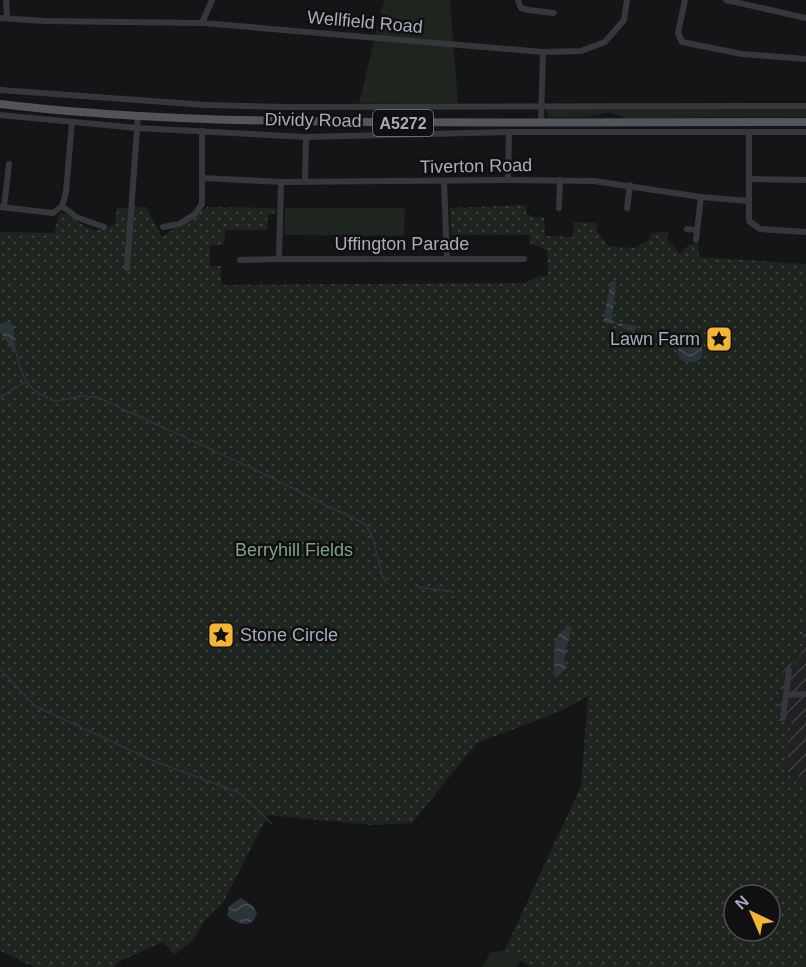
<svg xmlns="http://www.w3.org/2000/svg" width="806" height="967" font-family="Arial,sans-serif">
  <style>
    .industrial { fill: url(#industrial-furrows) }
    .grass { fill: #1d251e }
    .park { fill: url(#park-dots); fill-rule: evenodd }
    .water { fill: url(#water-waves) }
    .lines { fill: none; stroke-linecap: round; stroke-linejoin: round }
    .stream { stroke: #2b343b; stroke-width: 1.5 }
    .minor { stroke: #36373c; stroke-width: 6 }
    .major { stroke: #52545b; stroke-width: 8 }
    .labels { text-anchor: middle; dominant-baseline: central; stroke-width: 5; stroke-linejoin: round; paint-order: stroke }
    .shield { fill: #101012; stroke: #7a7d86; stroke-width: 1.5 }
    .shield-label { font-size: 16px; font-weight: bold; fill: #a7acb8 }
    .street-label { font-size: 18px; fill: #a7acb8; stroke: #101012 }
    .poi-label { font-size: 18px; fill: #a7acb8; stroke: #101012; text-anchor: end }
    .park-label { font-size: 18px; fill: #7da380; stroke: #101012 }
  </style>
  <defs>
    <pattern id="industrial-furrows" width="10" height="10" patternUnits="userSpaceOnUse" patternTransform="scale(1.5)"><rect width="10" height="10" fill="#212124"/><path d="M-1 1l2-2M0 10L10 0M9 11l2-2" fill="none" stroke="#3e3f42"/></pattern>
    <pattern id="park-dots" width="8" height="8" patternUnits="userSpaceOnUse" patternTransform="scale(1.5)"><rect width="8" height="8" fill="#1d251e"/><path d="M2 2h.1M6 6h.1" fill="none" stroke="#3b423d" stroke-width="1.8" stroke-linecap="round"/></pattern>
    <pattern id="water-waves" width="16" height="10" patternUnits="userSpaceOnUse" patternTransform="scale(1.5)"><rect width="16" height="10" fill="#2b343b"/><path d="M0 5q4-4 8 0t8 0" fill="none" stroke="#474f55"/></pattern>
  </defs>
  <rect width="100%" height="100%" fill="#151517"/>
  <!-- industrial -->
  <polygon class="industrial" points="806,615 806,780 786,771 792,723 777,721 784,662"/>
  <!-- grass -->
  <g class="grass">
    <polygon points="384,0 450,0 458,103 359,103"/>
    <polygon points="806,108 806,117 627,118 608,112 588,117 549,117 546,111 547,109"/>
    <polygon points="285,208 405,208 404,236 284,235"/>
    <polygon points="505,950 521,960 517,967 482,967 490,953"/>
  </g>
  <!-- park -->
  <path class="park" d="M526,205V213L533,217L544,218L545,236L573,237L574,222L596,223L597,232L609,246L634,248L649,240L651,233L669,232L667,239L680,254L690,244H698L699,257L806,264V615L800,663H784L777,721L792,723L786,771L806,780V967H531L505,950L581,786L588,696L559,712L477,743L412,823L371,825L268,815L223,903L205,920L193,940L175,955L163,942L118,962L114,967H34L0,951V232L54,233L60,213C74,214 84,232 100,230C105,229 110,226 115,224L117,208L146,207L162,237L207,207L276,208V213L268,214L267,230H225L224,245H210V266H221V285L526,283L536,277L548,275L547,250L530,243V235H451L450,208ZM734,895H770V931H734Z"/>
  <!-- water -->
  <g class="water">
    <polygon points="611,281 615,281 616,283 612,319 617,323 637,326 634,331 631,332 614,323 608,324 603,322"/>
    <polygon points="9,321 14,327 14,337 16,352 12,352 12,349 0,332 0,324"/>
    <path d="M688,336L694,338L702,346V358C695,363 687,364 680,359C677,351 678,347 681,339Z"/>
    <path d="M572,626L564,659L567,667L556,678L553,674C557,658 547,632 572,626Z"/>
    <path d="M241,898L253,906L257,913C252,930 238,924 227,916L229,906Z"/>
  </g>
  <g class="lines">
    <!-- stream -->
    <g class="stream">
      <path d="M16,352C21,374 26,389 48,398"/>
      <polyline points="0,397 25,382"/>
      <path d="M53,400L57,401L81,396L97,397C173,433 251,465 325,505C336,511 359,518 366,526C376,537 377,566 385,581"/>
      <polyline points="418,587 454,592"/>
      <polyline points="0,669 35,706 156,762 238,792 272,824"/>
    </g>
    <!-- minor -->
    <g class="minor">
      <polyline points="6,0 7,18"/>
      <polyline points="518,0 521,8 528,10 554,13"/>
      <polyline points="685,0 678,33 682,42 742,54 806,59"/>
      <polyline points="726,0 806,18"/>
      <polyline points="0,18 44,21 202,23 543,52 581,51 605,42 624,20 627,0"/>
      <polyline points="202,23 212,0"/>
      <polyline points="0,90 206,105 288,107 806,106"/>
      <polyline points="0,115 137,128 306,137 509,132 806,132"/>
      <polyline points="541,122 543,52"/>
      <polyline points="749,133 749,221 760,229 806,232"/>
      <polyline points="203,178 281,182 508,180 594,181 701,197 749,201"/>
      <polyline points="750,179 806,180"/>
      <polyline points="508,180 509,132"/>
      <polyline points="305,182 306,137"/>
      <polyline points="444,182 447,259"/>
      <polyline points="62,206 76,217 104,227"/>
      <polyline points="0,207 53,213 62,206 66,192 72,122"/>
      <polyline points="4,207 9,164"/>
      <polyline points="559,208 560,180"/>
      <polyline points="627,208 630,185"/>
      <polyline points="163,227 179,224 195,214 202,204 202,131"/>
      <polyline points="687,229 696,230"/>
      <polyline points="696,240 701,197"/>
      <polyline points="279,259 281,182"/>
      <polyline points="240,260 279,259 524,259"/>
      <polyline points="127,268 138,116"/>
      <polyline points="786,695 806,694"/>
      <polyline points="783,718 789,670"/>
    </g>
    <!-- major -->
    <path class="major" d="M0,104C123,119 247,121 371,122C516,123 661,122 806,122"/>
  </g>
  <!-- icons -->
  <defs>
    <symbol id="sight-square" viewBox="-11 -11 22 22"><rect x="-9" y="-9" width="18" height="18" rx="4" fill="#f6b52e" stroke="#101012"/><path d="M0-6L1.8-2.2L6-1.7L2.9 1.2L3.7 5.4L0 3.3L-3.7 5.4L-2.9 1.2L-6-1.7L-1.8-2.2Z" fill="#111"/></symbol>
  </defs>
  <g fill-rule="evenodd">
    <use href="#sight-square" x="704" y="324" width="30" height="30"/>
    <use href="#sight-square" x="206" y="620" width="30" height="30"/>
  </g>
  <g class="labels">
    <!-- shield labels -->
    <rect class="shield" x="373" y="110" width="60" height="26" rx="4.5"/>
    <g class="shield-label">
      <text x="403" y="123">A5272</text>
    </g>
    <!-- street labels -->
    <g class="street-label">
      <text transform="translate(365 22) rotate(5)">Wellfield Road</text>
      <text transform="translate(313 120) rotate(1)">Dividy Road</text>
      <text transform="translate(476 166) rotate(-1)">Tiverton Road</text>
      <text x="402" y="244">Uffington Parade</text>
    </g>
    <!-- poi labels -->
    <g class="poi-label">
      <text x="700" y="339">Lawn Farm</text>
      <text x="240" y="635" text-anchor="start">Stone Circle</text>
    </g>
    <!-- park labels -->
    <g class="park-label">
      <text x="294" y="550">Berryhill Fields</text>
    </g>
  </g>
  <!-- north arrow -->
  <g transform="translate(752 913) rotate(316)"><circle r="28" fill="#101012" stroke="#4c4e54" stroke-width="1.5"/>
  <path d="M0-4.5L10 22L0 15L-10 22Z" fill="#f6b52e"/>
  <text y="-9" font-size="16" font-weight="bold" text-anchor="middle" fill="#a7acb8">N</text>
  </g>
</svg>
